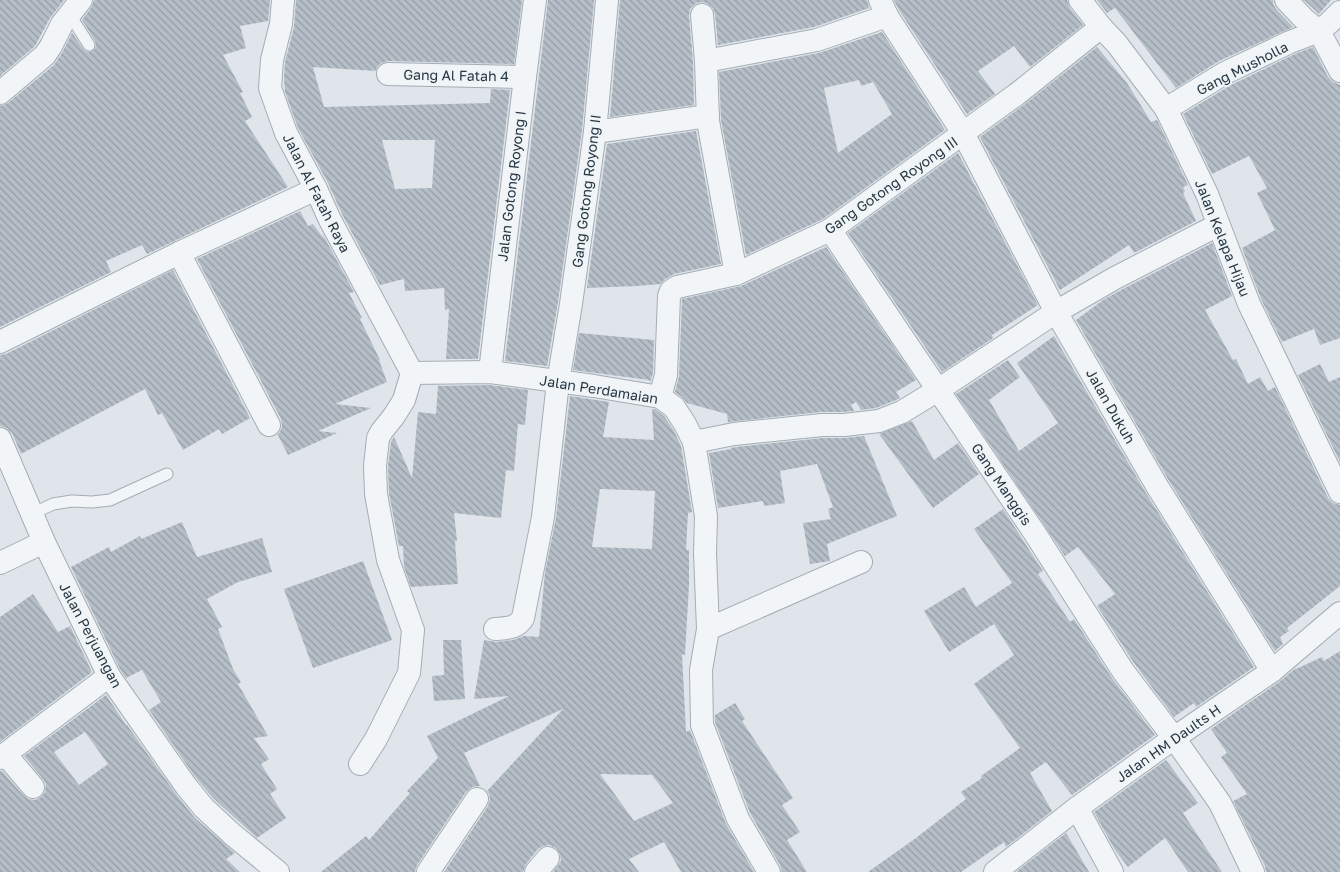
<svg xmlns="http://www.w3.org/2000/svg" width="1340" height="872" font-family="'Golos Text',sans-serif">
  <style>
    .building { fill: url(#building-back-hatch); fill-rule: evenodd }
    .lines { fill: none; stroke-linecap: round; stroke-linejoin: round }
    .lane-casing { stroke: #a4adb5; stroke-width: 13 }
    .street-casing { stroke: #a4adb5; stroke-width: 24 }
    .lane { stroke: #f2f5f8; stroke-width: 11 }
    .street { stroke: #f2f5f8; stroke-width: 22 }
    .labels { text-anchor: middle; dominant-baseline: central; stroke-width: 4; stroke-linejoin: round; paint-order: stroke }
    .street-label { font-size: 14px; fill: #273643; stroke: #eff4f7 }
  </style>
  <defs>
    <pattern id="building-back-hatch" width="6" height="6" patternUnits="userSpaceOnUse" patternTransform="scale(1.25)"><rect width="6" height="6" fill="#b6bfc8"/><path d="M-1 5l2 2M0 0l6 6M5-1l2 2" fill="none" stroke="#949ca4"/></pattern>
  </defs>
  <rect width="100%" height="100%" fill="#dfe5ea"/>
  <!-- building -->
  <g class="building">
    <polygon points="0,0 64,0 50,18 35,46 0,76"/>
    <polygon points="94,0 270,0 268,21 240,26 246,48 223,55 243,92 240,93 252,117 245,121 288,187 147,254 142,245 106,261 111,272 0,327 0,106 8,103 54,65 62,53 72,33 85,51 90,52 95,49 96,45 95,41 82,20 91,8"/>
    <path d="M296,0H522L514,64L388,61L381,63L377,67L376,71L313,67L324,107L490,103L491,89L510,90L478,359H446L449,309L445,310L444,288L405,291L404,279L380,285L342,214L328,183L298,128L285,92L284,77L285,62L294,27ZM382,140H435L432,188L395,189Z"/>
    <polygon points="548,0 594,0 582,130 558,302 547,366 505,361"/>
    <polygon points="620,0 867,0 869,8 814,27 718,45 715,14 713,8 707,3 700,2 695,4 690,9 689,16 693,62 694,105 610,117"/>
    <polygon points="894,0 1067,0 1070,8 1083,25 1030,67 1014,46 978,71 995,94 967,114 899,10"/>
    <polygon points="1097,0 1273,0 1273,4 1276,9 1293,27 1219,61 1176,88 1115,8 1107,13"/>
    <polygon points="1304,0 1331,0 1319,14"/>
    <path d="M882,32L945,130L823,219L746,255L721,120L719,72L819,53ZM859,80L861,86L873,82L892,114L838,153L824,88Z"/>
    <polygon points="1097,47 1127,83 1151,122 1157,120 1188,185 1183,187 1185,191 1183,193 1196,221 1134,253 1129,245 1060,290 980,137 1025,104"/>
    <polygon points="1313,47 1328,77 1333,82 1340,85 1340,338 1320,345 1314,329 1282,342 1261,299 1242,248 1275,230 1257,193 1267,188 1249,156 1212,174 1183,114 1231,85 1295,54"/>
    <polygon points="696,131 721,264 674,274 664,280 661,284 637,286 587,288 607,144"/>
    <polygon points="958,153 1038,305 992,335 993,338 942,372 848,233"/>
    <polygon points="300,211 308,226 313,224 324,239 322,233 354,292 349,293 362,318 360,319 380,360 379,360 387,382 335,404 371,408 318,431 337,433 288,455 278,435 277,435 280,432 282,426 281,419 197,259"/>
    <polygon points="1212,243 1232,296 1205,310 1233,360 1236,359 1248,384 1260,377 1268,391 1275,387 1328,498 1333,503 1340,505 1340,586 1287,628 1289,631 1280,637 1283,644 1275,651 1168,479 1076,320 1103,300 1121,290"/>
    <polygon points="826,247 916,380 896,392 900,398 896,400 876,408 861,410 856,402 851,405 854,411 843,412 821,412 728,422 727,414 687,403 682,397 675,392 679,376 682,299 741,286"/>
    <polygon points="173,270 250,418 222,434 219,429 183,450 162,413 158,415 145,389 21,454 12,433 7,428 0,426 0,355 6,354"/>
    <polygon points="579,333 654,340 653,373 650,382 649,380 573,370"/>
    <polygon points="1054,336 1146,493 1254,667 1196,707 1194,703 1174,717 1134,663 1097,606 1115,594 1078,547 1065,556 956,394 1008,360 1020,377 989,400 1019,451 1058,423 1017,363"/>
    <polygon points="1320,364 1329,382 1340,377 1340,462 1298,375"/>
    <polygon points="489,385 528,390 525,425 518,424 514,471 506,470 501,518 454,513 457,541 455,541 458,584 411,587 404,567 403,546 399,546 389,493 388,466 391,442 394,437 412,478 418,412 436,414 438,386"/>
    <path d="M570,396L609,402L603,437L654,440L652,409H655L664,416L674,431L681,446L692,512L688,513L686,550H689V585L685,655L682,654L686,732L690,730L726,824L754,872H681L664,842L629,859L639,872H553L561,861L560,854L556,848L550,845L543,846L538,849L526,864L523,872H444L488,806L490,799L489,794L487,791L563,709L464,753L480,786L472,787L466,792L417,865L415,872H321L366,836L369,840L410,793L407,791L438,758L427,736L509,696L474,699L484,640L496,642L513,640L524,636L539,637L545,572L556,518ZM600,489L655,491L652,549L592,547ZM600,774L652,775L673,803L634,821Z"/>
    <polygon points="912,421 934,460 958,443 979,474 933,508 879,434"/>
    <polygon points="864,436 897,516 827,544 830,561 810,564 803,523 831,519 828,509 833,507 817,464 780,471 785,503 764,506 763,501 718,508 709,453 731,449 731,448 736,447 823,438 844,438"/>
    <polygon points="1003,509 1043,571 1038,574 1070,622 1074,619 1112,678 1155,735 1072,795 1046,762 1030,773 1052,811 1006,847 1004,842 961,872 868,872 916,838 966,799 961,792 982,778 981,776 1020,748 974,684 1014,655 994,624 949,652 924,611 964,587 976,607 1012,583 974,529"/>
    <polygon points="182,522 197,557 262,538 272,572 238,582 207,599 222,627 218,629 233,669 241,682 238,684 268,736 254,738 269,759 261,764 277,789 270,794 286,818 257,838 214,799 196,778 149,710 161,702 142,670 126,678 120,669 71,567 109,547 111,552 140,536 141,539"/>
    <polygon points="363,561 392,640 313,668 284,589"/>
    <polygon points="33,594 58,632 70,626 92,672 0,742 0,617"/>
    <polygon points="443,640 461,640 465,699 434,701 432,676 444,675"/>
    <polygon points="1340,651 1340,872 1266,872 1265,866 1233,801 1247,794 1221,757 1227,753 1211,729 1279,682 1296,668 1296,669 1322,657 1324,661"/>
    <path d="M106,695L126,725H127L176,794L195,818L235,853L226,859L240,872H0V771H2L23,795L28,799L35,800L41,797L45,792L46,784L43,779L24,756ZM85,732L108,764L79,785L54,752Z"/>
    <polygon points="735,703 745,719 742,721 793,798 782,805 800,832 787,840 807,872 782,872 780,865 750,813 715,722 715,715"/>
    <polygon points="1166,760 1198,803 1183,813 1222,872 1188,872 1165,838 1128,867 1115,850 1094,812"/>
    <polygon points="1066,833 1089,872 1017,872 1017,871"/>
  </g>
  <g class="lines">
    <defs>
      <g id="lane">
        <polyline points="70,15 89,45"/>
        <polyline points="32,514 53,504 72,501 92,502 110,500 167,474"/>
      </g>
      <g id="street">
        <polyline points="283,0 281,24 272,60 270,88 286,133 316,189 330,220 412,373"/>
        <polyline points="880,0 887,16 963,133 1056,312 1157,486 1272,671"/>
        <polyline points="1080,0 1101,27 1117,44 1166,109 1207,194 1249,304 1340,492"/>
        <polyline points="1286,0 1304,19 1319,31 1340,71"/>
        <polyline points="702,15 706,61 708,121 736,274"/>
        <polyline points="706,61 817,40 887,16"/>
        <polyline points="388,74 525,77"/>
        <polyline points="0,93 45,55 51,46 62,24 81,0"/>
        <polyline points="1166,109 1225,73 1290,42 1319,31 1329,23 1340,12"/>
        <polyline points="595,132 708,116"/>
        <polyline points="830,230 839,243 857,270 1034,532 1123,671 1174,738 1220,803 1253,872"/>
        <polyline points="179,253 269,425"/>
        <polyline points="0,342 179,253 316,189"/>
        <polyline points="490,372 525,77 535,0"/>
        <polyline points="412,373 490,372 594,386 660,397 674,407 685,424 694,442 706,516 705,553 708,629 701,670 702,725 738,819 769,872"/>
        <polyline points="660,397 666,375 669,296 671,291 677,287 736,274 830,230 1017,94 1101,27"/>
        <polyline points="0,439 44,542 109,676 186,786 204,808 232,834 278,872"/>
        <polyline points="694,442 734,434 822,425 844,425 879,421 902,412 938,390 1056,312 1115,278 1218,225"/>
        <polyline points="0,563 44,542"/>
        <path d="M495,629C506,628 516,629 523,618L543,517L558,382L571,304L595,132L607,0"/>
        <polyline points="708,629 861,562"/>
        <polyline points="5,754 33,787"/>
        <polyline points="0,758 109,676"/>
        <polyline points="360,764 376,739 409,673 413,630 388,560 376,494 375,466 378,438 382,431 394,416 404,400 412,373"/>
        <polyline points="1077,808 1112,872"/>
        <polyline points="428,872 477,799"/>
        <polyline points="536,872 548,858"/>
        <polyline points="995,872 1077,808 1174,738 1272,671 1340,613"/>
      </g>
    </defs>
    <!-- lane casing -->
    <use href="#lane" class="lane-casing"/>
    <!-- street casing -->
    <use href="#street" class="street-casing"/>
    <!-- lane -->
    <use href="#lane" class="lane"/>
    <!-- street -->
    <use href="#street" class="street"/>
  </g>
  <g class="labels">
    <!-- street labels -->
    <g class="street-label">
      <text transform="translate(1242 68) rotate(-27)">Gang Musholla</text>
      <text transform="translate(456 75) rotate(1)">Gang Al Fatah 4</text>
      <text transform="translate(891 185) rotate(-35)">Gang Gotong Royong III</text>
      <text transform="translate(511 186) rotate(-83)">Jalan Gotong Royong I</text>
      <text transform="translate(586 191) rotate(-83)">Gang Gotong Royong II</text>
      <text transform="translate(317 193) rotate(63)">Jalan Al Fatah Raya</text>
      <text transform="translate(1223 238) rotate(68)">Jalan Kelapa Hijau</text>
      <text transform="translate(599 389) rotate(9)">Jalan Perdamaian</text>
      <text transform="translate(1111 406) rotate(60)">Jalan Dukuh</text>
      <text transform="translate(1002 484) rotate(56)">Gang Manggis</text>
      <text transform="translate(91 635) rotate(62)">Jalan Perjuangan</text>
      <text transform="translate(1168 743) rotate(-35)">Jalan HM Daults H</text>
    </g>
  </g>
</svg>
